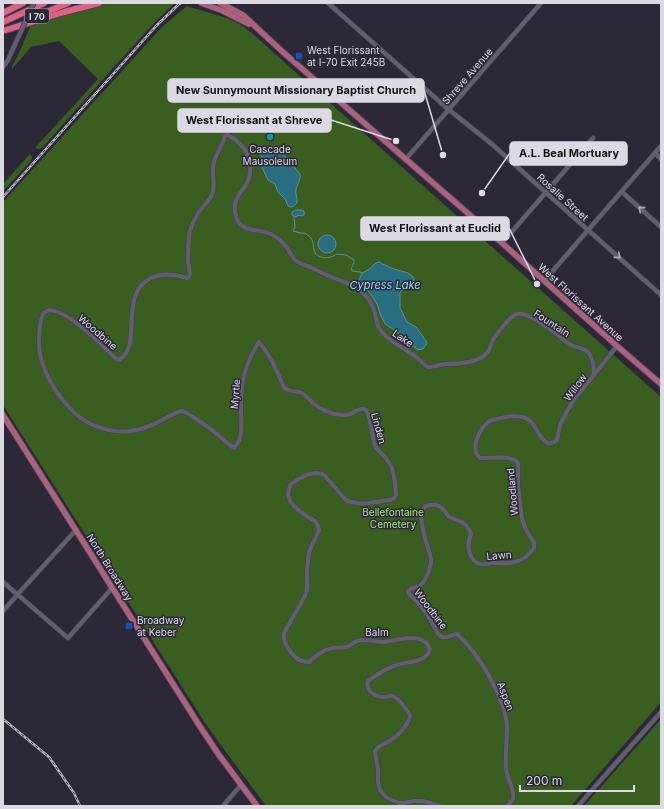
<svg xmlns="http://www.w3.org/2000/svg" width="664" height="809" font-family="Inter,sans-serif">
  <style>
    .green { fill: #3a5d20 }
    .water { fill: #296d81; stroke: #5e8d9f }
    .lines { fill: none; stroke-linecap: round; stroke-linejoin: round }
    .stream { stroke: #5e8d9f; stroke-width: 1 }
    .minor-casing { stroke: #484552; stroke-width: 5.5 }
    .major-casing { stroke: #484552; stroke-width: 7 }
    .highway-casing { stroke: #484552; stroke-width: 8 }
    .minor { stroke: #615e70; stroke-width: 4 }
    .major { stroke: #aa617e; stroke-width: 5.5 }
    .highway { stroke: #da6387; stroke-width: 6 }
    .rail-casing { stroke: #b5b3bf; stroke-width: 2.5 }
    .rail { stroke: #2c2838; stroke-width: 1; stroke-dasharray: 3; stroke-linecap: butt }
    .minor-bridge-casing { stroke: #484552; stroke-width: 5.5; stroke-linecap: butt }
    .minor-bridge { stroke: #615e70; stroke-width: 4 }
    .oneway { stroke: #aaa8b6 }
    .transit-dot { fill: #1a4fb4; stroke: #2c2838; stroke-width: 1.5 }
    .culture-dot { fill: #0f9aa8; stroke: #2c2838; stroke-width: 1.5 }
    .labels { text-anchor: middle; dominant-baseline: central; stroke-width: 3; stroke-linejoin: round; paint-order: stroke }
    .shield { fill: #2c2838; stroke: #a6a4b0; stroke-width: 1 }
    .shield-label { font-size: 9px; font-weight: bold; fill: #dbd9e4 }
    .poi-label { font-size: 10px; fill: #dbd9e4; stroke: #2c2838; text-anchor: start }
    .street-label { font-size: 10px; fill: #dbd9e4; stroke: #2c2838 }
    .park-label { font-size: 10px; fill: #a8e77c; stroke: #2c2838 }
    .water-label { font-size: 11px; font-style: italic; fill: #8adffc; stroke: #2c2838 }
    .leader { fill: none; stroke: #dbd9e4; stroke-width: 1.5 }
    .callout-dot { fill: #dbd9e4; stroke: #2c2838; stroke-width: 1.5 }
    .callout { fill: #dbd9e4; stroke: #dbd9e4; stroke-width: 1.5 }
    .callout-label { font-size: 11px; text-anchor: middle; font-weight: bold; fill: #111 }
  </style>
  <rect width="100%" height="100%" fill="#2c2838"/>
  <!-- green -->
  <g class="green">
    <path d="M110,3H175L155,22L113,68L42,148L38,149L35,148L98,79L59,41L31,47L12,69V66L19,53L31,25C57,15 83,8 110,3Z"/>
    <path d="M187,6C204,12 224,15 239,24C245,27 250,32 255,36L430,192L661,397V702L571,806H266L223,748L205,723L3,405V202L161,28Z"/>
    <polygon points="30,154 32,157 31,161 3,191 3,184"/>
    <polygon points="661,719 661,806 584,806"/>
  </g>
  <!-- water -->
  <g class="water">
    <path d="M272,146L276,148L283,154L300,174C301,180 297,183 296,190C295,194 298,199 297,202C296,205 294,206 292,207L288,206L285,199L278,192L275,184L268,180L266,176L262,167L261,160L262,153L266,148Z"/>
    <polygon points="296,210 302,210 304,211 304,215 302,216 298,215 296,217 292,215 292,212"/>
    <circle cx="327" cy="244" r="9"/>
    <polygon points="379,262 391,268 408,273 413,277 414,280 403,289 400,293 400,308 407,322 416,327 426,341 427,343 423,349 418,350 393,329 385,324 381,316 377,304 369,292 359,282 359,280 362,273 368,270 376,263"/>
  </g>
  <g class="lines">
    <!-- stream -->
    <path class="stream" d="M294,217L295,227L293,231L300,233H305C307,235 311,237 312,240C314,243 313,246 314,250C317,260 330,259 337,254L346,255L354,260C355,264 350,267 352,271L360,272L362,273"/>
    <defs>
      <g id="minor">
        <polyline points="328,3 448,109 493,145 524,173 661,295"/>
        <polyline points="3,67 8,60 17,40"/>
        <polyline points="655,153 661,159"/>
        <polyline points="405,160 541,3"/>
        <polyline points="622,192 661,227"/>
        <polyline points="502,243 593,138"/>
        <polyline points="544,281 661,146"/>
        <polyline points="3,582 68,638 112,588"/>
        <polyline points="3,611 18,594 76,530"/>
        <polyline points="223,806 241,785"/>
        <path d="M440,806L423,801H414L403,803H399L389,799L385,796L380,790L378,782V770L375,751C380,743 384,745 391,740C398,736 410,723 410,715C406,709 400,699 393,696C389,695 387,697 383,697C375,697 365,690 368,681C378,674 388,667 400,664C410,661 420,663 428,654C430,651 430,648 428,645C418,631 395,642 382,642C374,642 365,638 357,641C354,642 351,645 347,647C342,648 337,647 332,648C322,650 316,656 309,662C296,663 282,645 284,633L301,603L305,596L307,589V571L309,552L319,530L318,526L315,521L302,513L294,506L290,501L288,495L290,485C298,479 315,468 325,476L345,499C359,508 375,501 391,500L394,498L396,495C395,484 395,469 387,460C383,453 376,451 374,443C372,436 371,412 364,409C359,407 355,413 350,414C347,415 344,415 341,415C331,414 321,410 313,403C310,400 306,396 302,393C297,391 292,393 284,388C278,372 271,356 259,342C250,355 245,369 242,385C241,393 241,402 241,410C241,423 244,438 234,448C228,445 223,439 218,435C210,428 201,422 193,417C190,415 186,412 182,411C177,411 165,419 160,421C153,425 145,428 137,430C123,433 107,431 93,425C66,413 40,373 39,345C39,337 39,317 45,312C60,301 106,349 116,359L119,360C144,346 117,295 151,278C163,272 175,274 187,278L189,277C191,272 189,267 188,262C188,252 188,241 190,231C192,225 195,218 199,212C203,206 209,201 212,195C216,186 212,177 213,167C214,156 222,147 225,136L227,135H228C232,138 237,140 240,144C250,153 253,172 247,183C245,188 241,191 238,196C233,204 234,216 240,224C246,231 262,230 271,234C277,237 283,242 287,248C290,252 292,257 295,260C300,264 307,266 312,268C319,271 326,275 334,278C343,282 353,284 361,291C368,297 373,305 375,313C376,318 377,324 379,328C387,341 401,346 412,354C416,356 425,366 428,367C431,368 441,364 446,364C458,364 477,363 486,354C491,349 491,343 494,338C498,332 510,316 517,314C531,311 560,338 571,345C577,348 584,348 588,352C593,358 594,367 594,375"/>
        <path d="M507,806C509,804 512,801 513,799C515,791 507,778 506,769C505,755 507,741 507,727C505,697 479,654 457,634C453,634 446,639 442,637C437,635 434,625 431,621C428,616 424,610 420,605C416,600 410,597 408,591C411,588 415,588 419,586C424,583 429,573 430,567C431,565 431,563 431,561C431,549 406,500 436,505C443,506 445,512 449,517C461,522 466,521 471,534C468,543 467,550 472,558C474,561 476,563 479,564C484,566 490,562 495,563C511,564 524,563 534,548V543L525,528L522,518L518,485V463C511,454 491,459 480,458C469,449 480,427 490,421C495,419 510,416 514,416C520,416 528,418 531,422C538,429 544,452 557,440L560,425L566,413L573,401L617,346"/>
        <polyline points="578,806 661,712"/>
      </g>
      <g id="major">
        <polyline points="201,3 221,10 249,24"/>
        <polyline points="220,3 243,15 284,53 502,243 617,346 661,384"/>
        <polyline points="3,415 199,725 219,755 257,806"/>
      </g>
      <g id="highway">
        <polyline points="3,13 23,3"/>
        <polyline points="27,20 68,3"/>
        <polyline points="3,22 44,3"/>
        <polyline points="6,30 64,12 99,3"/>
      </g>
    </defs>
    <!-- minor casing -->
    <use href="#minor" class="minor-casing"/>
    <!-- major casing -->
    <use href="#major" class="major-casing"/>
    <!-- highway casing -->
    <use href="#highway" class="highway-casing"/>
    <!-- minor -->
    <use href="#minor" class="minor"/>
    <!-- major -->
    <use href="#major" class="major"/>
    <!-- highway -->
    <use href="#highway" class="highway"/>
    <defs>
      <g id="rail">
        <polyline points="3,197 157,25 178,5 181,3"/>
        <polyline points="3,719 49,757 74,793 80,806"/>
      </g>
    </defs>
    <!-- rail casing -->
    <use href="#rail" class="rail-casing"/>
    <!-- rail -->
    <use href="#rail" class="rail"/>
    <defs>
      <polyline id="minor-bridge" points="17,40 34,3"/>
    </defs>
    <!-- minor-bridge casing -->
    <use href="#minor-bridge" class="minor-bridge-casing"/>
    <!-- minor-bridge -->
    <use href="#minor-bridge" class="minor-bridge"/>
  </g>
  <!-- one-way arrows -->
  <defs><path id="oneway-chevron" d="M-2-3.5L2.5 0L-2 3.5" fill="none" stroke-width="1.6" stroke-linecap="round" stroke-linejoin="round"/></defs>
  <g class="oneway">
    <use href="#oneway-chevron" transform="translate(641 209) rotate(-139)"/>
    <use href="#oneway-chevron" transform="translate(618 256) rotate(41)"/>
  </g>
  <!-- markers -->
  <g class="transit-dot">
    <rect x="295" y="52" width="8" height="8" rx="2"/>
    <rect x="125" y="622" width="8" height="8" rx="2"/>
  </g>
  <circle class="culture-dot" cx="270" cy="137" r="4"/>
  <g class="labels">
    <!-- shield labels -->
    <rect class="shield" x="25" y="9" width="24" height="14" rx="3"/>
    <g class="shield-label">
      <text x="37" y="16">I 70</text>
    </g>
    <!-- poi labels -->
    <g class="poi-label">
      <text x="307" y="50">West Florissant<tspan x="307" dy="12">at I-70 Exit 245B</tspan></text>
      <text x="270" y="149" text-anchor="middle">Cascade<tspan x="270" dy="12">Mausoleum</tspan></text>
      <text x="137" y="620">Broadway<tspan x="137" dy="12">at Keber</tspan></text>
    </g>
    <!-- street labels -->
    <g class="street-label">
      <text transform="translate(467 76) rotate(-49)">Shreve Avenue</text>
      <text transform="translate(563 197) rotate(42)">Rosalie Street</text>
      <text transform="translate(581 302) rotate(42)">West Florissant Avenue</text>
      <text transform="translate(552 323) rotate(33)">Fountain</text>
      <text transform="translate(98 332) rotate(41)">Woodbine</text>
      <text transform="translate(403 338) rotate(34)">Lake</text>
      <text transform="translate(575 387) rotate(-54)">Willow</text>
      <text transform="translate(235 394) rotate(-85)">Myrtle</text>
      <text transform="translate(379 428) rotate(75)">Linden</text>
      <text transform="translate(512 492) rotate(-95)">Woodland</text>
      <text transform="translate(499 555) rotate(-5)">Lawn</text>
      <text transform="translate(110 567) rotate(58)">North Broadway</text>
      <text transform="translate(431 609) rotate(53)">Woodbine</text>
      <text x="377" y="632">Balm</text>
      <text transform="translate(506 696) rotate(69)">Aspen</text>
    </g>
    <!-- park labels -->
    <g class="park-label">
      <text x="393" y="512">Bellefontaine<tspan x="393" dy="12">Cemetery</tspan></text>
    </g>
    <!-- water labels -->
    <g class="water-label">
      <text x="385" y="285">Cypress Lake</text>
    </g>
  </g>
  <!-- callouts -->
  <path class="leader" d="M443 155L424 90M396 141L331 120M482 193L510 153M537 284L509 228"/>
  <g class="callout-dot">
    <circle cx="443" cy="155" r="4"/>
    <circle cx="396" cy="141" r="4"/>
    <circle cx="482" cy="193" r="4"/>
    <circle cx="537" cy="284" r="4"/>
  </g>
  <g class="callout">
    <rect x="168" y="79" width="256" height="23" rx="4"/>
    <rect x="178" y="109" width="153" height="23" rx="4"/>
    <rect x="510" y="142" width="117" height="23" rx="4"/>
    <rect x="361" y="217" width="148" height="23" rx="4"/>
  </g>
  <g class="callout-label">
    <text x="296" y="94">New Sunnymount Missionary Baptist Church</text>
    <text x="254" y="124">West Florissant at Shreve</text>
    <text x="569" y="157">A.L. Beal Mortuary</text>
    <text x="435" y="232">West Florissant at Euclid</text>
  </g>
  <!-- border -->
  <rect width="664" height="809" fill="none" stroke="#dbd9e4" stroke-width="8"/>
  <!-- scale -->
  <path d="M520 785v6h114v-6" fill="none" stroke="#dbd9e4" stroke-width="2"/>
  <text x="526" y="785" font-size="12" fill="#dbd9e4" stroke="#2c2838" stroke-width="3" paint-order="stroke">200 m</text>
</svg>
